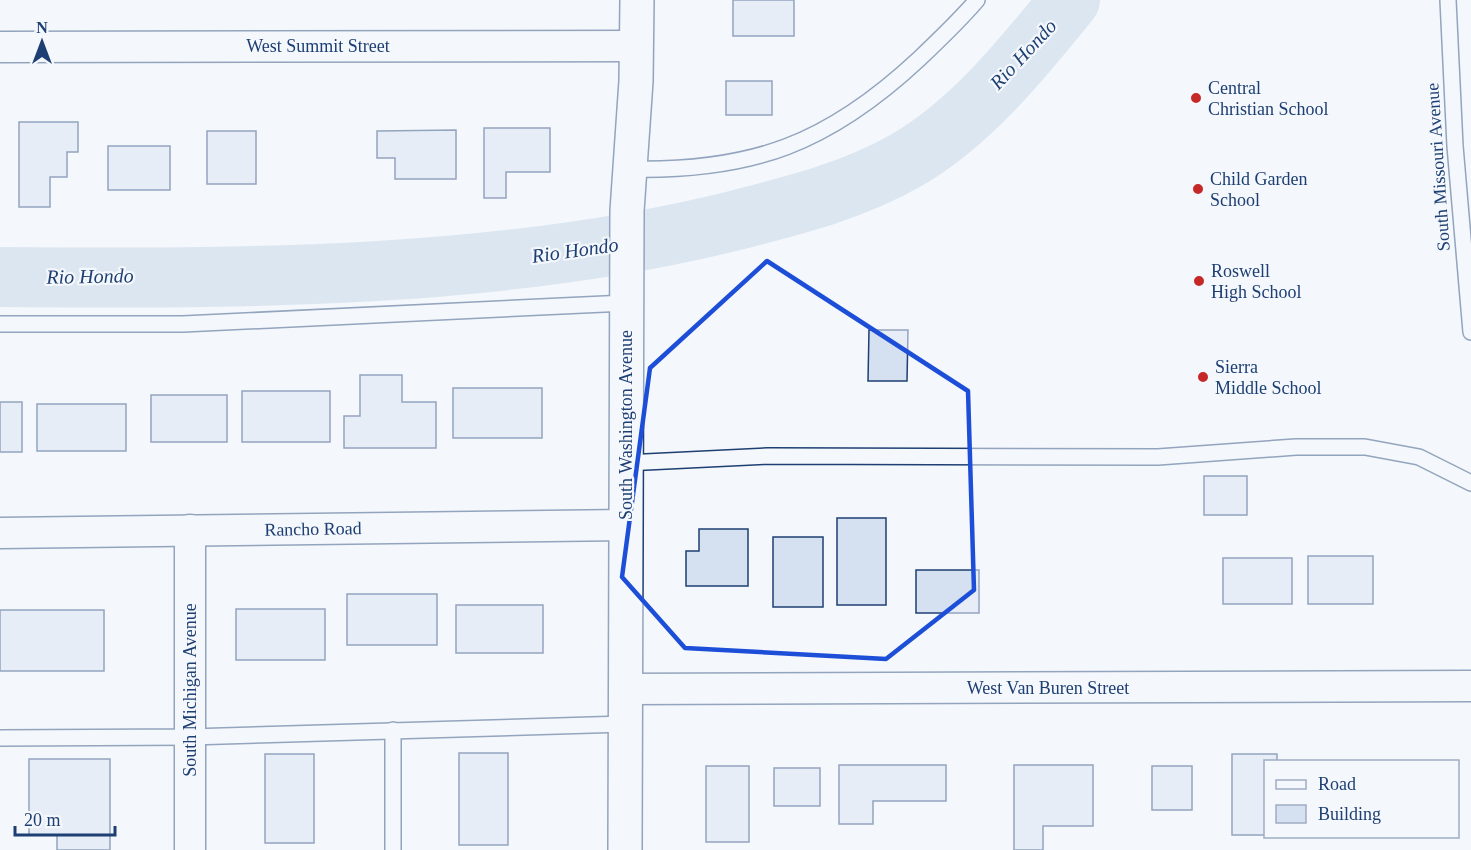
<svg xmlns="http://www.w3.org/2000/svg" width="1471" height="850" font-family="'Times New Roman',serif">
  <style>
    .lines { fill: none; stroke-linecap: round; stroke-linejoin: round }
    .river { stroke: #bed0e5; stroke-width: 60 }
    .building { fill: #d5e0f0; stroke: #1d3f73; stroke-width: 1.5 }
    .lane-casing { stroke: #1d3f73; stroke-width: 18 }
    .street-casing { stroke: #1d3f73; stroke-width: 33 }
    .secondary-casing { stroke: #1d3f73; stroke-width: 36 }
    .lane { stroke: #f4f7fb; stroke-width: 15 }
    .street { stroke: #f4f7fb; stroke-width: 30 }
    .secondary { stroke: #f4f7fb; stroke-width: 33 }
    .marked { fill: none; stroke: #1d4ed8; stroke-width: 4.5; stroke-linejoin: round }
    .poi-dot { fill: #c62828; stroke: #f4f7fb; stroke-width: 2 }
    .labels { text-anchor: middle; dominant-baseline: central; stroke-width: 4.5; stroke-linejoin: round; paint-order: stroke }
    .street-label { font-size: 18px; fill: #1d3f73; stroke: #f4f7fb }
    .poi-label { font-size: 18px; fill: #1d3f73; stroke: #f4f7fb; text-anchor: start }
    .water-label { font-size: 20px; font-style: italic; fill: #1d3f73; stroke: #f4f7fb }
  </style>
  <rect width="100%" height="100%" fill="#f4f7fb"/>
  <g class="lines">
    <!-- river -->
    <path class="river" d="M0,277C242,279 501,279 737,220C795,205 852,191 905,161C970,124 1024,57 1070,0"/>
  </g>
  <!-- building -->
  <g class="building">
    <rect x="733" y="0" width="61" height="36"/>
    <rect x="726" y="81" width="46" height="34"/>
    <polygon points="19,122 78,122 78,152 67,152 67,177 50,177 50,207 19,207"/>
    <polygon points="484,128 550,128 550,172 506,172 506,198 484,198"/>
    <polygon points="456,130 456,179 395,179 395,158 377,158 377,131"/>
    <rect x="207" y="131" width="49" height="53"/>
    <rect x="108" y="146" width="62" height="44"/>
    <polygon points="869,330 908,330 907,381 868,381"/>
    <polygon points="360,375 402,375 402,402 436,402 436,448 344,448 344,416 360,416"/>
    <rect x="453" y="388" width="89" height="50"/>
    <rect x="242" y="391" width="88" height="51"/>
    <rect x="151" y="395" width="76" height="47"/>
    <rect x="0" y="402" width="22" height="50"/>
    <rect x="37" y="404" width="89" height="47"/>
    <rect x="1204" y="476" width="43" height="39"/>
    <rect x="837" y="518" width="49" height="87"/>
    <polygon points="699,529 748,529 748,586 686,586 686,551 699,551"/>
    <rect x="773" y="537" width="50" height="70"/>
    <rect x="1308" y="556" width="65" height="48"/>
    <rect x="1223" y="558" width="69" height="46"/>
    <rect x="916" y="570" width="63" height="43"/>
    <rect x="347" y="594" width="90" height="51"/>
    <rect x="456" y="605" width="87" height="48"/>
    <rect x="236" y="609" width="89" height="51"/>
    <rect x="0" y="610" width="104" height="61"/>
    <rect x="459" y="753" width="49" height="92"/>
    <rect x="265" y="754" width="49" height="89"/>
    <polygon points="1232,754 1277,754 1277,762 1266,762 1266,835 1232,835"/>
    <polygon points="29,759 110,759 110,850 57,850 57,835 29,835"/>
    <polygon points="839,765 946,765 946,801 873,801 873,824 839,824"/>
    <polygon points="1014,765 1093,765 1093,826 1043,826 1043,850 1014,850"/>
    <rect x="706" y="766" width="43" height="76"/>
    <rect x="1152" y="766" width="40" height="44"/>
    <rect x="774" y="768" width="46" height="38"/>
  </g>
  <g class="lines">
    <defs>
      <g id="lane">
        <polyline points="1448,0 1455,146 1471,332"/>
        <path d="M629,169C753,172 829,143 919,59C939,40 959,21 977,0"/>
        <polyline points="0,324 183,324 626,303"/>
        <polyline points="625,463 768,456 1158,457 1296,447 1365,447 1419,457 1471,483"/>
        <polyline points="393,730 393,850"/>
        <polyline points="0,738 190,737 625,724"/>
      </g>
      <g id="street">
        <polyline points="0,47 637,46"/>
        <polyline points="190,530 190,850"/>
        <polyline points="0,533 626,525"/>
        <polyline points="625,689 1471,686"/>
      </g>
      <polyline id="secondary" points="625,850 627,211 636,81 637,0"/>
    </defs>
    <!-- lane casing -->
    <use href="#lane" class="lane-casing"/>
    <!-- street casing -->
    <use href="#street" class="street-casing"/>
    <!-- secondary casing -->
    <use href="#secondary" class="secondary-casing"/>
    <!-- lane -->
    <use href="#lane" class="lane"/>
    <!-- street -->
    <use href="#street" class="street"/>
    <!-- secondary -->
    <use href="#secondary" class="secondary"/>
  </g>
  <!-- marked area -->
  <path d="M0 0H1471V850H0ZM767,261L968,391L974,590L886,659L685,648L622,577L650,368Z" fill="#f4f7fb" fill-opacity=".55" fill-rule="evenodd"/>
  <path class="marked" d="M767,261L968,391L974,590L886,659L685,648L622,577L650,368Z"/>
  <!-- markers -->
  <g class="poi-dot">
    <circle cx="1196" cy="98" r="6"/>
    <circle cx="1198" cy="189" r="6"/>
    <circle cx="1199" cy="281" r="6"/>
    <circle cx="1203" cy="377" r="6"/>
  </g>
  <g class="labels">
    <!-- street labels -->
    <g class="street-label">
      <text x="318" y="46">West Summit Street</text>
      <text transform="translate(1438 167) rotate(-94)">South Missouri Avenue</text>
      <text transform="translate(626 425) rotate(-90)">South Washington Avenue</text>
      <text transform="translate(313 529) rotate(-1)">Rancho Road</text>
      <text x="1048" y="688">West Van Buren Street</text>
      <text transform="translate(190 690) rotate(-90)">South Michigan Avenue</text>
    </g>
    <!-- poi labels -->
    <g class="poi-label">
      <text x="1208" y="88">Central<tspan x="1208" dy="21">Christian School</tspan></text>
      <text x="1210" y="179">Child Garden<tspan x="1210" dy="21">School</tspan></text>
      <text x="1211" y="271">Roswell<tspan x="1211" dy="21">High School</tspan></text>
      <text x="1215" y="367">Sierra<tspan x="1215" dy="21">Middle School</tspan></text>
    </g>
    <!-- water labels -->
    <g class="water-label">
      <text transform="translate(1023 54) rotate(-47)">Rio Hondo</text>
      <text transform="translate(575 250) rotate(-8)">Rio Hondo</text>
      <text transform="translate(90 276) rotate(-1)">Rio Hondo</text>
    </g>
  </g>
  <!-- legend -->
  <rect x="1264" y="760" width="195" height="78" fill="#f4f7fb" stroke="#9eadc5" stroke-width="1.5"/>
  <rect x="1276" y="780" width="30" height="9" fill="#f4f7fb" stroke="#9eadc5" stroke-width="1.5"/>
  <text x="1318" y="790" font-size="18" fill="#1d3f73">Road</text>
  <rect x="1276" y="805" width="30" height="18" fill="#d5e0f0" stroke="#9eadc5" stroke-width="1.5"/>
  <text x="1318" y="820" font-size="18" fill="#1d3f73">Building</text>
  <!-- north arrow -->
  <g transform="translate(42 42)" stroke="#f4f7fb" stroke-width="4.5" paint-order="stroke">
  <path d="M0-4.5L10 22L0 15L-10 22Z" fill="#1d3f73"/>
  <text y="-9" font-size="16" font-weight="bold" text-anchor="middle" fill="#1d3f73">N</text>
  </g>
  <!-- scale -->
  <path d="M15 826v9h100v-9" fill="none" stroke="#1d3f73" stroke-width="3"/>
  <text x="24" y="826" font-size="18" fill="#1d3f73" stroke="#f4f7fb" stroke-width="4.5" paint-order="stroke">20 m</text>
</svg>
